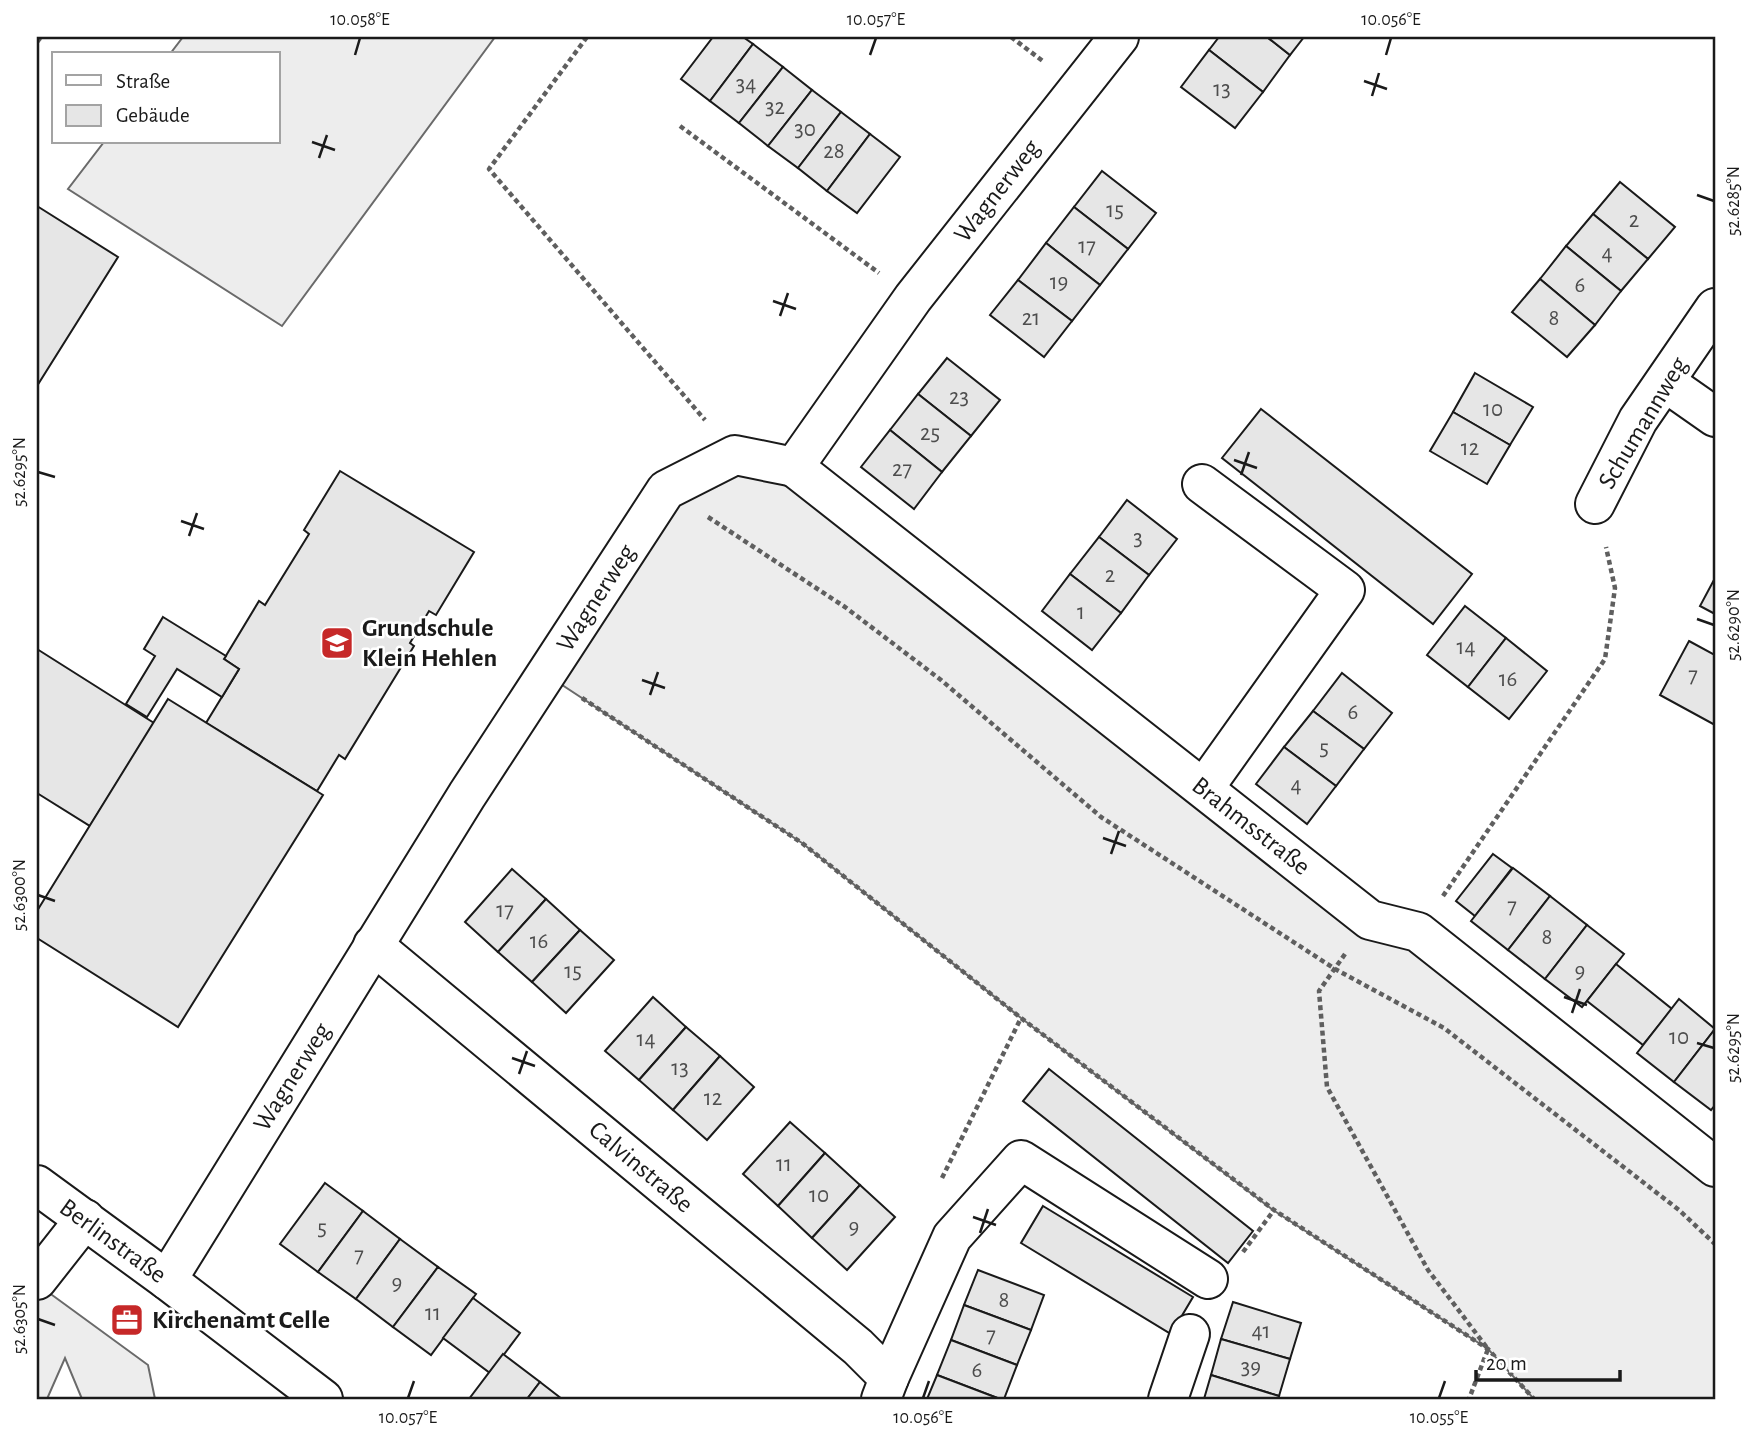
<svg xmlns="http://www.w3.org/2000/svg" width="1752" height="1436" font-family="'Alegreya Sans',sans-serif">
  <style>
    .built { fill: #ededed; stroke: #6a6a6a; stroke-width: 2 }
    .building { fill: #e6e6e6; stroke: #1a1a1a; stroke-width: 2 }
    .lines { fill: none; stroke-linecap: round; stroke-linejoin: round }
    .minor-casing { stroke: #1a1a1a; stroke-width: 42 }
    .path { stroke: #5f5f5f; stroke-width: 4.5; stroke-dasharray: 5 3.5; stroke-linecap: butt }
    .minor { stroke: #fff; stroke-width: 38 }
    .ticks { fill: none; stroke: #1a1a1a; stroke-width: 2.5 }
    .labels { text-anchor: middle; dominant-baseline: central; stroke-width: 5; stroke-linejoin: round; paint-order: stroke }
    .number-label { font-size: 23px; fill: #4d4d4d }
    .street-label { font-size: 26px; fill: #1a1a1a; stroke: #fff }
    .poi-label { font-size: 26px; font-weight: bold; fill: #1a1a1a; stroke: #fff; text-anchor: start }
    .neatline { fill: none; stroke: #1a1a1a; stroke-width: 2.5 }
    .ticks-label { font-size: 18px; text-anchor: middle; fill: #1a1a1a }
  </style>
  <rect width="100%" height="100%" fill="#fff"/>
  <!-- built -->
  <g class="built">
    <polygon points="183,37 495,37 282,326 68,189 104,142 278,142 278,54 170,54"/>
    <polygon points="735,455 794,467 1715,1167 1715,1399 1534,1399 1488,1349 1273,1210 1021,1018 802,843 547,675 666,490"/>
    <polygon points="37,1284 148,1365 155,1399 82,1399 65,1358 47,1399 37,1399"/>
  </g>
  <!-- building -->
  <g class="building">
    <polygon points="713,37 743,37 753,44 710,101 681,79"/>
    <polygon points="1219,37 1267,37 1290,55 1263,92 1209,50"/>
    <polygon points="1267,37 1304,37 1290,55"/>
    <polygon points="753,44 783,67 739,123 710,101"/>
    <polygon points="1209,50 1263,92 1235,128 1181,87"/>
    <polygon points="783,67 812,90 768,146 739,123"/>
    <polygon points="812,90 841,112 798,168 768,146"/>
    <polygon points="841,112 870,134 827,191 798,168"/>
    <polygon points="870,134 900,157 857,213 827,191"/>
    <polygon points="1102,171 1156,213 1128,249 1074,207"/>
    <polygon points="1620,182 1675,227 1648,259 1593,214"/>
    <polygon points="37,206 118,257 37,386"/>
    <polygon points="1074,207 1128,249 1100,285 1046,243"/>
    <polygon points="1593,214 1648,259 1621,291 1566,246"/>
    <polygon points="1046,243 1100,285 1072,321 1018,280"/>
    <polygon points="1566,246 1621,291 1595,325 1540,279"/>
    <polygon points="1540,279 1595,325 1567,357 1512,312"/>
    <polygon points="1018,280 1072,321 1044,357 990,315"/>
    <polygon points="947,358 1000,400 971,436 918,394"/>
    <polygon points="1475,373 1533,407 1510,445 1453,412"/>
    <polygon points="918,394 971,436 942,472 890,430"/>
    <polygon points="1261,409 1472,574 1433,624 1222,458"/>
    <polygon points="1453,412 1510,445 1487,484 1430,451"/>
    <polygon points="890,430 942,472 914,509 861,467"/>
    <polygon points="340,471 474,552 436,615 429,611 410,643 414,646 345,759 339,755 317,791 206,723 239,669 224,659 259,601 265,605 309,534 304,530"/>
    <polygon points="1127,500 1177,539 1149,575 1099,537"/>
    <polygon points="1099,537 1149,575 1121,613 1070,574"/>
    <polygon points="1070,574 1121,613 1092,650 1042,611"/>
    <polygon points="1715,578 1715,614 1700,606"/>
    <polygon points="1465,606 1506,638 1468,687 1427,655"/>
    <polygon points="163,617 226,656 224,659 239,669 222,697 177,669 147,717 126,704 155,656 144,649"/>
    <polygon points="1506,638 1547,671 1509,719 1468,687"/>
    <polygon points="1689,641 1715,655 1715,725 1660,695"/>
    <polygon points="37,649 154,723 90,826 37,793"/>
    <polygon points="1342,673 1392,713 1364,749 1313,711"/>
    <polygon points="168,699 323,795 178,1027 37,938 37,911"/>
    <polygon points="1313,711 1364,749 1336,786 1284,747"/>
    <polygon points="1284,747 1336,786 1307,824 1256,784"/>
    <polygon points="1493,854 1512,868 1475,916 1456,901"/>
    <polygon points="1513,868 1550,896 1508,950 1471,921"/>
    <polygon points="512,869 546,899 498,952 465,922"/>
    <polygon points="1550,896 1587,925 1545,979 1508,950"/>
    <polygon points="546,899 580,930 532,982 498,952"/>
    <polygon points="1587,925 1624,954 1582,1007 1545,979"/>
    <polygon points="580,930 614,960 566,1013 532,982"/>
    <polygon points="1616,964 1672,1009 1643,1045 1587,1001"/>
    <polygon points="653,997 686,1027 639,1080 605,1051"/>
    <polygon points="1679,999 1715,1029 1674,1082 1637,1053"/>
    <polygon points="686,1027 720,1056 673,1110 639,1080"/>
    <polygon points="1715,1029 1715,1105 1711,1110 1674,1082"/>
    <polygon points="720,1056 754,1087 707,1140 673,1110"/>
    <polygon points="1049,1069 1253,1231 1228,1263 1023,1101"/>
    <polygon points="790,1122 825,1153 778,1206 743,1174"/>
    <polygon points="825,1153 860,1185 812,1238 778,1206"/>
    <polygon points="325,1183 363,1211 318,1272 280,1244"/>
    <polygon points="860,1185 895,1217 847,1270 812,1238"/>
    <polygon points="1043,1206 1193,1297 1171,1334 1021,1243"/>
    <polygon points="363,1211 400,1239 356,1299 318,1272"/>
    <polygon points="400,1239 438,1267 393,1327 356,1299"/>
    <polygon points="438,1267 476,1294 431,1355 393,1327"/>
    <polygon points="978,1270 1044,1295 1031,1330 964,1305"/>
    <polygon points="473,1298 520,1333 490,1373 443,1338"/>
    <polygon points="1233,1302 1301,1323 1290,1359 1221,1339"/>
    <polygon points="964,1305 1031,1330 1017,1365 951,1340"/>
    <polygon points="1221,1339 1290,1359 1279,1396 1211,1375"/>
    <polygon points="951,1340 1017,1365 1004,1399 1000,1399 937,1375"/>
    <polygon points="503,1354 540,1382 527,1399 469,1399"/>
    <polygon points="937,1375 1000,1399 927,1399"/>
    <polygon points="1211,1375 1279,1396 1278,1399 1204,1399"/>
    <polygon points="540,1382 562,1399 527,1399"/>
  </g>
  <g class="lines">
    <defs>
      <g id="minor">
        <polyline points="1665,382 1715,417"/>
        <polyline points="794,467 1370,920 1418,932 1715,1167"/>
        <polyline points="1202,484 1345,590 1204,788"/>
        <polyline points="1595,504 1638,420 1715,308"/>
        <polyline points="373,945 858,1347 889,1378 881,1399"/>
        <polyline points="37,1185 167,1280 323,1399"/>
        <polyline points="37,1280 85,1219"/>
        <polyline points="167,1280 467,795 666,490 735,455 794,467 913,298 1119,37"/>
        <polyline points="889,1378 952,1237 1021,1160 1208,1279"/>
        <polyline points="1168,1399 1190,1334"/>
      </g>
    </defs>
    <!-- minor casing -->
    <use href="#minor" class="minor-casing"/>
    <!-- path -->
    <g class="path">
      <polyline points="587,37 489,169 705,420"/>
      <polyline points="1011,37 1044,62"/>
      <polyline points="37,42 41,37"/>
      <polyline points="680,126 879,273"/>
      <polyline points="708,517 845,607 941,680 1101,817 1335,969 1444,1028 1679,1210 1715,1244"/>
      <polyline points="582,698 802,843 1021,1018 1274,1210 1488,1349 1534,1399"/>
      <polyline points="1443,896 1605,659 1615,588 1606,547"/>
      <polyline points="1345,954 1319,991 1327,1087 1428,1270 1488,1349 1469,1399"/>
      <polyline points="942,1178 1021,1018"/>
      <polyline points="1243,1252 1274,1210"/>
    </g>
    <!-- minor -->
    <use href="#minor" class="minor"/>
  </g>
  <!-- ticks -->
  <path class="ticks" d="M355,55L360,38M870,55L876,38M1386,55L1391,38M1364,81L1387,89M1372,96L1379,73M312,142L335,150M319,158L327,135M1697,195L1714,201M773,301L796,309M780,316L788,293M1234,460L1257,468M38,472L55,477M1241,475L1249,452M181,521L204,529M189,536L197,513M1697,619L1714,625M642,680L665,688M650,695L658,672M1103,838L1126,846M1111,854L1119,831M38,895L55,901M1564,997L1587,1005M1572,1013L1580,989M1697,1043L1714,1048M512,1058L535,1066M519,1074L527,1051M973,1217L996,1225M980,1233L988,1209M38,1319L55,1325M408,1398L414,1381M923,1398L929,1381M1439,1398L1445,1381"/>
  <!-- icons -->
  <defs>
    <symbol id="school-square" viewBox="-11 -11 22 22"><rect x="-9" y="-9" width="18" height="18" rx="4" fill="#c62828" stroke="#fff"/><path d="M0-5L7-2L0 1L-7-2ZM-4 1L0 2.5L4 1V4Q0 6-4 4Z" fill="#fff"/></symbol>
    <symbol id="office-square" viewBox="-11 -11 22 22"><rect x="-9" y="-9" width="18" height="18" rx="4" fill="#c62828" stroke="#fff"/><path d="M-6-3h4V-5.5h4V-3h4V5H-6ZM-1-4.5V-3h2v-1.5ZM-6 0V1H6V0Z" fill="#fff"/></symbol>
  </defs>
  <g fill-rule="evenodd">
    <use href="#school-square" x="318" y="624" width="38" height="38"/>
    <use href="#office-square" x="108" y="1301" width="38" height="38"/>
  </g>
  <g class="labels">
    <!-- number labels -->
    <g class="number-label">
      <text x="746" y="84">34</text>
      <text x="1222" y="89">13</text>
      <text x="775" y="107">32</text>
      <text x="805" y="129">30</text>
      <text x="834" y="151">28</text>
      <text x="1115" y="210">15</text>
      <text x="1634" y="220">2</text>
      <text x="1087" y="246">17</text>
      <text x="1607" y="253">4</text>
      <text x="1059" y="282">19</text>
      <text x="1580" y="285">6</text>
      <text x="1031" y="318">21</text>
      <text x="1554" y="318">8</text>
      <text x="959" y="397">23</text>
      <text x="1493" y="409">10</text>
      <text x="930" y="433">25</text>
      <text x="1470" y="448">12</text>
      <text x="902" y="469">27</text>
      <text x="1138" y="538">3</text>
      <text x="1110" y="575">2</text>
      <text x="1081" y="612">1</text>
      <text x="1466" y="647">14</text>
      <text x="1693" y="675">7</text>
      <text x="1508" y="679">16</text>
      <text x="1353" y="712">6</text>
      <text x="1324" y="748">5</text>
      <text x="1296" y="785">4</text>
      <text x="1512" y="906">7</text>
      <text x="505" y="910">17</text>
      <text x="1547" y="937">8</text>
      <text x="539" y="941">16</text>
      <text x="573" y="971">15</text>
      <text x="1580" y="971">9</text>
      <text x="1679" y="1037">10</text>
      <text x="646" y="1039">14</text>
      <text x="680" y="1068">13</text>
      <text x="713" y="1098">12</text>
      <text x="784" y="1164">11</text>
      <text x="819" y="1195">10</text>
      <text x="854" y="1227">9</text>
      <text x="322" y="1228">5</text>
      <text x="359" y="1255">7</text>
      <text x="397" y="1283">9</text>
      <text x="1004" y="1300">8</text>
      <text x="433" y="1313">11</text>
      <text x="1261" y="1331">41</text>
      <text x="991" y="1335">7</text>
      <text x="1251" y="1367">39</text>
      <text x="977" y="1370">6</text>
    </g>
    <!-- street labels -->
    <g class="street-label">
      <text transform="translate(997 191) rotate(-52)">Wagnerweg</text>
      <text transform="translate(1643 423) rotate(-59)">Schumannweg</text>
      <text transform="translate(596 598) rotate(-57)">Wagnerweg</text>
      <text transform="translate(1251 826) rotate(38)">Brahmsstraße</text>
      <text transform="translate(292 1077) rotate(-58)">Wagnerweg</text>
      <text transform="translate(641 1167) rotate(40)">Calvinstraße</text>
      <text transform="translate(113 1241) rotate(36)">Berlinstraße</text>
    </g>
    <!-- poi labels -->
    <g class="poi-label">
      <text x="362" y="628">Grundschule<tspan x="362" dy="30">Klein Hehlen</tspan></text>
      <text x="152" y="1320">Kirchenamt Celle</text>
    </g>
  </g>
  <!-- border -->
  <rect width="1752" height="1436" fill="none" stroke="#ffffff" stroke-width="77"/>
  <!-- legend -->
  <rect x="52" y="52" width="228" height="91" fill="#ffffff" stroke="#a3a3a3" stroke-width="2"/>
  <rect x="66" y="75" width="35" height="10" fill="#ffffff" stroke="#a3a3a3" stroke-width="2"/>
  <text x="116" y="88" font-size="21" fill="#1a1a1a">Straße</text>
  <rect x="66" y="105" width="35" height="21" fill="#e6e6e6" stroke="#a3a3a3" stroke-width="2"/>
  <text x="116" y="122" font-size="21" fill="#1a1a1a">Gebäude</text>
  <!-- scale -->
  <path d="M1476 1370v10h144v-10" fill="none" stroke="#1a1a1a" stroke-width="3.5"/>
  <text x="1486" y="1370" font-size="21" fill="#1a1a1a" stroke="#ffffff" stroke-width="5" paint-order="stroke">20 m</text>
  <rect x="38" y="38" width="1676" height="1360" class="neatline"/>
  <g class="ticks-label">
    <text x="360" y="25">10.058°E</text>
    <text x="876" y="25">10.057°E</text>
    <text x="1391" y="25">10.056°E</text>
    <text transform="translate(1733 201) rotate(-90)" y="6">52.6285°N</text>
    <text transform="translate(19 472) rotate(-90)" y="6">52.6295°N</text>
    <text transform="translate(1733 625) rotate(-90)" y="6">52.6290°N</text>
    <text transform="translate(19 895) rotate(-90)" y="6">52.6300°N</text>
    <text transform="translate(1733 1048) rotate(-90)" y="6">52.6295°N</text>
    <text transform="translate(19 1319) rotate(-90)" y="6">52.6305°N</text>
    <text x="408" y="1423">10.057°E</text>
    <text x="923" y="1423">10.056°E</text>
    <text x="1439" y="1423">10.055°E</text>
  </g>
</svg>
